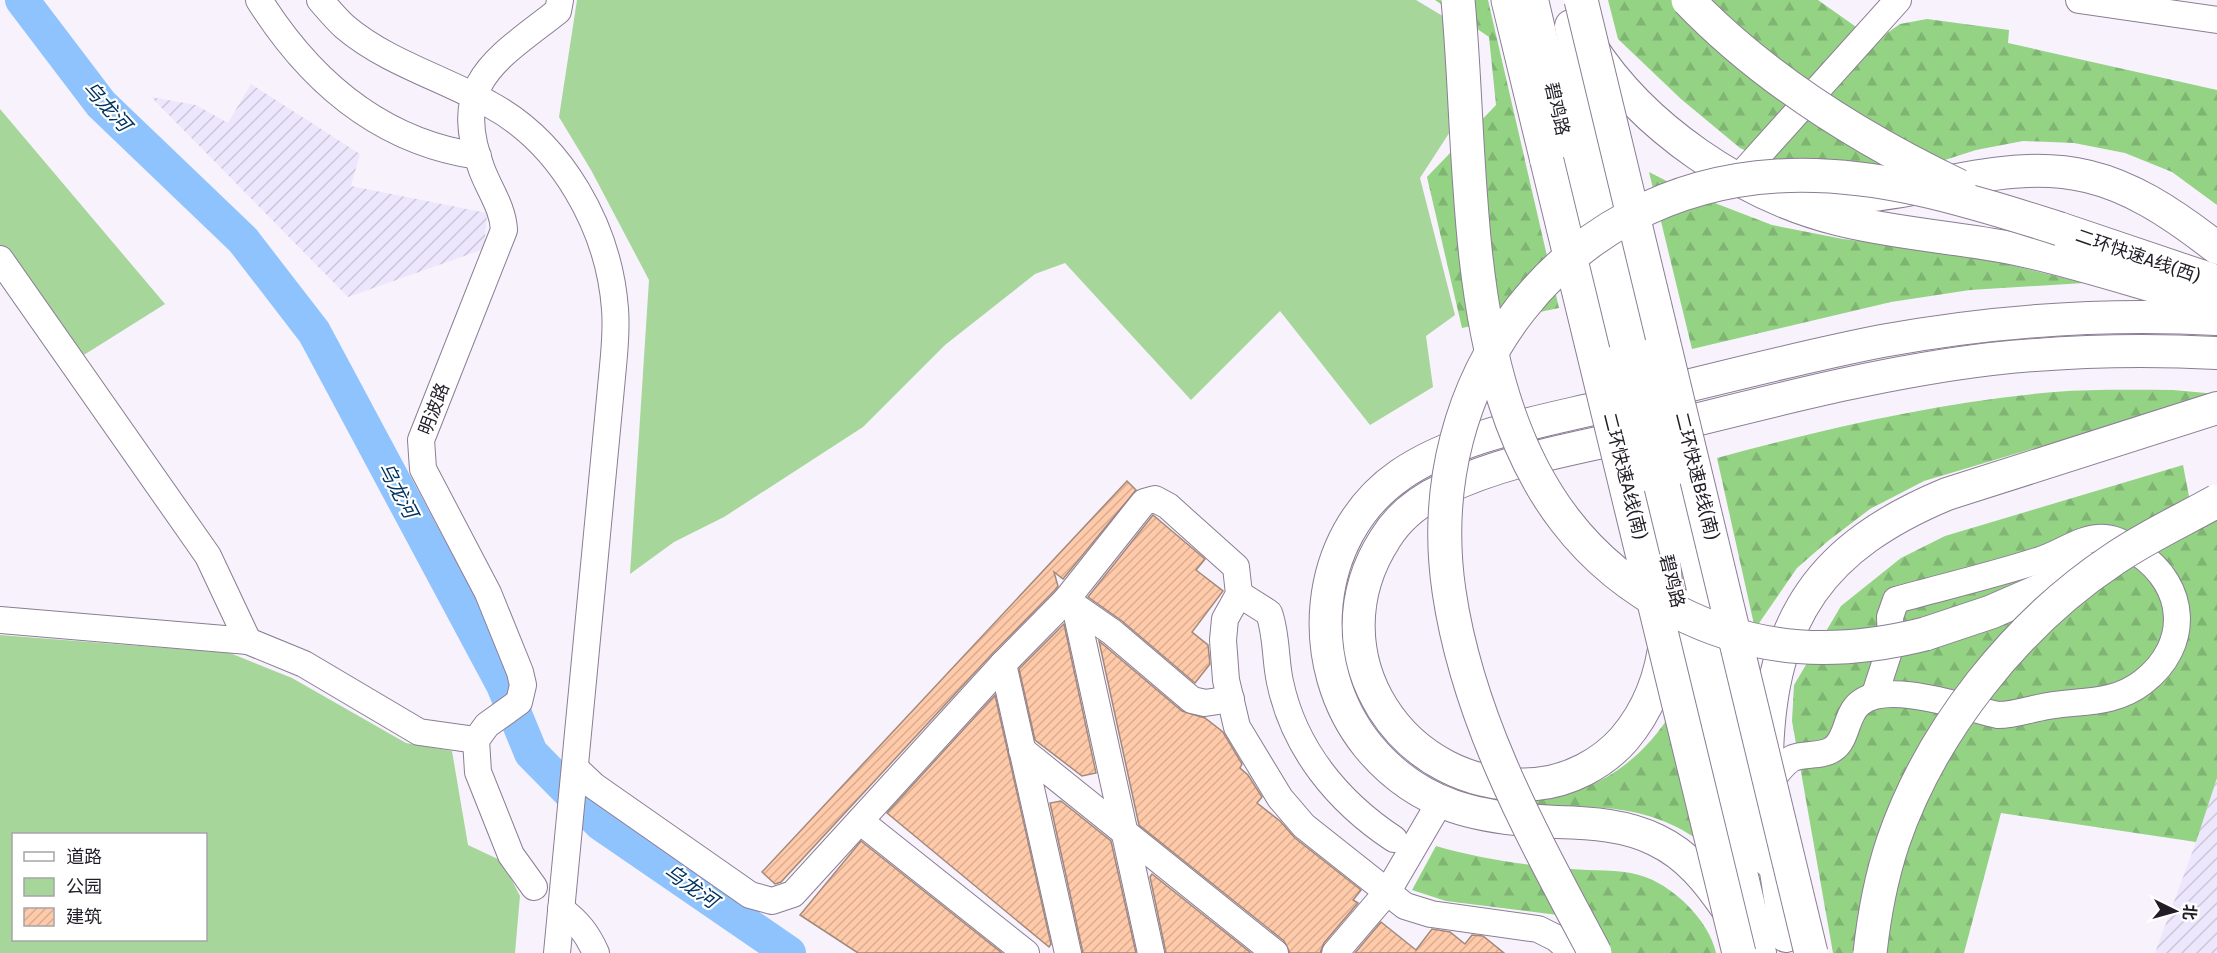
<svg xmlns="http://www.w3.org/2000/svg" width="2217" height="953" font-family="'Fira Sans','Noto Sans SC',sans-serif">
  <style>
    .industrial { fill: url(#industrial-furrows) }
    .green { fill: #a6d699; fill-rule: evenodd }
    .forest { fill: url(#forest-firs) }
    .lines { fill: none; stroke-linecap: round; stroke-linejoin: round }
    .river { stroke: #8fc3fd; stroke-width: 34 }
    .building { fill: url(#building-hatch); stroke: #a2897a; stroke-width: 1.5 }
    .minor-casing { stroke: #8b7d94; stroke-width: 28 }
    .major-casing { stroke: #8b7d94; stroke-width: 34 }
    .highway-casing { stroke: #8b7d94; stroke-width: 35 }
    .minor { stroke: #fff; stroke-width: 26 }
    .major { stroke: #fff; stroke-width: 32 }
    .highway { stroke: #fff; stroke-width: 33 }
    .major-bridge-casing { stroke: #8b7d94; stroke-width: 34; stroke-linecap: butt }
    .highway-bridge-casing { stroke: #8b7d94; stroke-width: 35; stroke-linecap: butt }
    .major-bridge { stroke: #fff; stroke-width: 32 }
    .highway-bridge { stroke: #fff; stroke-width: 33 }
    .labels { text-anchor: middle; dominant-baseline: central; stroke-width: 4.5; stroke-linejoin: round; paint-order: stroke }
    .street-label { font-size: 18px; fill: #211c25; stroke: #fff }
    .water-label { font-size: 20px; font-style: italic; fill: #023460; stroke: #fff }
  </style>
  <defs>
    <pattern id="industrial-furrows" width="10" height="10" patternUnits="userSpaceOnUse" patternTransform="scale(1.5)"><rect width="10" height="10" fill="#ece7fc"/><path d="M-1 1l2-2M0 10L10 0M9 11l2-2" fill="none" stroke="#cac6d8"/></pattern>
    <pattern id="forest-firs" width="22" height="20" patternUnits="userSpaceOnUse" patternTransform="scale(1.5)"><rect width="22" height="20" fill="#94d284"/><path d="M5 1l3.5 6h-7zM16 11l3.5 6h-7z" fill="#7fb472"/></pattern>
    <pattern id="building-hatch" width="6" height="6" patternUnits="userSpaceOnUse" patternTransform="scale(1.5)"><rect width="6" height="6" fill="#ffcaa9"/><path d="M-1 1l2-2M0 6l6-6M5 7l2-2" fill="none" stroke="#daad91"/></pattern>
  </defs>
  <rect width="100%" height="100%" fill="#f8f2fc"/>
  <!-- industrial -->
  <g class="industrial">
    <polygon points="251,84 360,154 351,186 487,213 484,249 348,297 151,97 196,105 228,123"/>
    <polygon points="2217,778 2217,953 2155,953 2196,842"/>
  </g>
  <!-- green -->
  <g class="green">
    <polygon points="577,0 1416,0 1446,18 1455,124 1420,178 1455,315 1426,336 1433,387 1370,425 1280,311 1191,400 1065,263 1035,274 945,345 863,427 724,517 674,542 630,574 649,280 591,170 559,117"/>
    <polygon points="0,109 165,304 79,358 0,248"/>
    <path d="M0,635L230,653L292,678L406,743L452,751L468,845L502,861L520,896L515,953H0ZM14,834H206V940H14Z"/>
  </g>
  <!-- forest -->
  <g class="forest">
    <polygon points="1435,0 1488,0 1559,308 1462,328 1427,177 1496,105 1489,37"/>
    <polygon points="1608,0 1818,0 1876,41 1900,24 1927,19 2009,30 2008,43 2217,90 2217,205 2172,172 2125,153 2074,143 2023,141 1976,150 1892,177 1787,169 1740,148 1681,99 1618,39"/>
    <polygon points="1649,172 1694,195 1772,225 1843,239 1961,253 2084,283 1970,290 1891,302 1692,349"/>
    <path d="M2173,390L2217,394L1924,481L1870,509L1828,541L1797,568L1755,629L1717,458C1828,428 1939,402 2054,392C2093,389 2134,390 2173,390Z"/>
    <polygon points="2183,465 2193,517 2217,520 2217,778 2196,842 2001,813 1964,953 1833,953 1792,721 1794,685 1841,606 1901,558 1945,536"/>
    <path d="M1673,710L1704,844C1646,801 1592,808 1523,805V801C1589,797 1639,766 1673,710Z"/>
    <path d="M1436,846C1481,859 1524,865 1571,869C1592,871 1618,869 1639,875C1672,884 1709,920 1716,953H1579L1558,915L1446,901L1412,890Z"/>
  </g>
  <g class="lines">
    <!-- river -->
    <polyline class="river" points="22,0 101,104 243,240 314,332 503,685 531,753 601,824 789,953"/>
  </g>
  <!-- building -->
  <g class="building">
    <polygon points="1127,481 1136,490 1063,579 1054,572 1058,586 1055,590 992,654 781,882 775,884 762,872"/>
    <polygon points="1153,515 1205,559 1196,570 1223,591 1192,632 1208,645 1210,664 1195,683 1122,621 1088,597"/>
    <polygon points="1064,624 1096,773 1082,776 1035,740 1019,669"/>
    <polygon points="1099,641 1182,711 1205,718 1223,732 1242,764 1240,768 1248,775 1262,797 1257,803 1280,821 1295,838 1361,890 1353,900 1358,903 1324,943 1320,953 1290,953 1284,941 1139,825"/>
    <polygon points="995,695 1051,944 1049,947 887,813"/>
    <polygon points="1061,801 1111,841 1136,953 1083,953 1050,803"/>
    <polygon points="861,841 1002,953 858,953 800,915"/>
    <polygon points="1152,874 1251,953 1166,953 1150,877"/>
    <polygon points="1381,922 1416,950 1432,929 1450,932 1465,944 1472,935 1483,936 1504,953 1355,953"/>
  </g>
  <g class="lines">
    <defs>
      <g id="minor">
        <path d="M259,0C310,81 381,142 478,156"/>
        <path d="M320,0C328,9 336,19 345,27C386,62 443,78 489,104C562,143 609,228 615,309C617,332 614,355 612,377L557,953"/>
        <polyline points="2079,0 2217,20"/>
        <polyline points="1738,178 1898,0"/>
        <polyline points="0,259 208,556 248,641"/>
        <path d="M1239,594L1269,613C1277,635 1275,660 1280,682C1294,749 1338,802 1394,839"/>
        <polyline points="1066,600 1112,632 1192,700 1205,703 1231,699"/>
        <polyline points="1075,606 1151,953"/>
        <polyline points="0,620 248,641 304,664 419,732 476,740"/>
        <polyline points="1003,664 1068,953"/>
        <polyline points="1022,750 1275,953"/>
        <polyline points="575,768 594,786 750,895 772,901 793,894 1003,664 1066,600 1144,502 1155,499 1168,506 1236,567 1239,594 1225,619 1223,640 1226,680 1237,727 1280,798 1304,826 1405,906 1431,914 1538,929 1556,938 1573,953"/>
        <path d="M1767,785C1774,777 1784,762 1793,758C1805,753 1822,757 1833,749C1848,739 1845,715 1860,703C1888,680 1965,708 1998,715C2013,715 2024,711 2038,708C2075,699 2111,707 2143,682C2191,645 2187,586 2138,553C2128,546 2118,539 2105,538C2081,536 2060,555 2037,561C1990,576 1943,587 1896,600L1890,617L1891,645L1875,694"/>
        <polyline points="860,821 1026,953"/>
        <path d="M534,887L511,855L478,772L476,740L487,725L519,702L523,685L520,672L488,593L423,469L421,440L504,230C503,208 490,191 482,170C449,82 496,60 558,11L560,0"/>
        <path d="M561,909C578,922 587,933 596,953"/>
        <polyline points="1335,953 1388,891 1440,802"/>
      </g>
      <g id="major">
        <polyline points="1532,0 1618,361"/>
        <polyline points="1571,26 1594,143 1646,356"/>
        <path d="M1590,45C1643,128 1742,195 1837,219C1896,234 1957,237 2016,249C2082,263 2151,287 2217,304"/>
        <path d="M1797,194C1845,202 1895,193 1942,183C2065,157 2117,170 2217,248"/>
        <polyline points="1674,469 1769,861"/>
        <polyline points="1646,475 1663,544"/>
        <path d="M1658,523C1672,597 1676,678 1624,739C1602,764 1569,781 1536,784C1403,794 1311,654 1385,539C1399,516 1420,500 1444,489C1506,459 1580,448 1647,432C1761,404 1874,373 1991,359C2066,351 2141,349 2217,353"/>
        <polyline points="1678,604 1760,953"/>
        <path d="M1767,754C1771,617 1822,546 1947,494L2217,408"/>
        <polyline points="1771,839 1786,936"/>
        <path d="M1728,910C1709,882 1688,855 1656,840C1626,825 1591,823 1557,822C1481,819 1419,808 1368,746C1303,666 1312,536 1400,475C1461,433 1552,420 1622,402C1709,381 1795,358 1882,341C1992,321 2105,313 2217,319"/>
      </g>
      <g id="highway">
        <polyline points="1508,0 1547,161"/>
        <polyline points="2060,229 2217,282"/>
        <polyline points="1925,634 1991,612 2090,569"/>
      </g>
    </defs>
    <!-- minor casing -->
    <use href="#minor" class="minor-casing"/>
    <!-- major casing -->
    <use href="#major" class="major-casing"/>
    <!-- highway casing -->
    <use href="#highway" class="highway-casing"/>
    <!-- minor -->
    <use href="#minor" class="minor"/>
    <!-- major -->
    <use href="#major" class="major"/>
    <!-- highway -->
    <use href="#highway" class="highway"/>
    <defs>
      <g id="major-bridge">
        <polyline points="1646,356 1674,469"/>
        <polyline points="1618,361 1646,475"/>
      </g>
      <g id="highway-bridge">
        <path d="M1458,0C1478,214 1449,497 1677,612C1758,653 1837,656 1925,634"/>
        <polyline points="1581,0 1811,953"/>
        <path d="M1688,0C1764,79 1861,139 1959,186"/>
        <polyline points="1547,161 1739,953"/>
        <path d="M1595,953C1534,838 1468,722 1449,591C1418,380 1561,189 1777,176C1874,170 1969,200 2060,229"/>
        <path d="M1870,953C1874,916 1881,878 1893,842C1931,731 2016,624 2114,559C2146,537 2183,520 2217,501"/>
      </g>
    </defs>
    <!-- major-bridge casing -->
    <use href="#major-bridge" class="major-bridge-casing"/>
    <!-- highway-bridge casing -->
    <use href="#highway-bridge" class="highway-bridge-casing"/>
    <!-- major-bridge -->
    <use href="#major-bridge" class="major-bridge"/>
    <!-- highway-bridge -->
    <use href="#highway-bridge" class="highway-bridge"/>
  </g>
  <g class="labels">
    <!-- street labels -->
    <g class="street-label">
      <text transform="translate(1557 109) rotate(77)">碧鸡路</text>
      <text transform="translate(2138 256) rotate(19)">二环快速A线(西)</text>
      <text transform="translate(434 409) rotate(-69)">明波路</text>
      <text transform="translate(1625 476) rotate(76)">二环快速A线(南)</text>
      <text transform="translate(1697 476) rotate(76)">二环快速B线(南)</text>
      <text transform="translate(1672 581) rotate(76)">碧鸡路</text>
    </g>
    <!-- water labels -->
    <g class="water-label">
      <text transform="translate(107 106) rotate(48)">乌龙河</text>
      <text transform="translate(398 490) rotate(62)">乌龙河</text>
      <text transform="translate(691 886) rotate(35)">乌龙河</text>
    </g>
  </g>
  <!-- legend -->
  <rect x="12" y="833" width="195" height="108" fill="#ffffff" stroke="#a6a4a8" stroke-width="1.5"/>
  <rect x="24" y="852" width="30" height="9" fill="#ffffff" stroke="#a6a4a8" stroke-width="1.5"/>
  <text x="66" y="863" font-size="18" fill="#211c25">道路</text>
  <rect x="24" y="878" width="30" height="18" fill="#a6d699" stroke="#a6a4a8" stroke-width="1.5"/>
  <text x="66" y="893" font-size="18" fill="#211c25">公园</text>
  <rect x="24" y="908" width="30" height="18" fill="url(#building-hatch)" stroke="#a6a4a8" stroke-width="1.5"/>
  <text x="66" y="923" font-size="18" fill="#211c25">建筑</text>
  <!-- north arrow -->
  <g transform="translate(2175 911) rotate(95)" stroke="#ffffff" stroke-width="4.5" paint-order="stroke">
  <path d="M0-4.5L10 22L0 15L-10 22Z" fill="#211c25"/>
  <text y="-9" font-size="16" font-weight="bold" text-anchor="middle" fill="#211c25">北</text>
  </g>
</svg>
